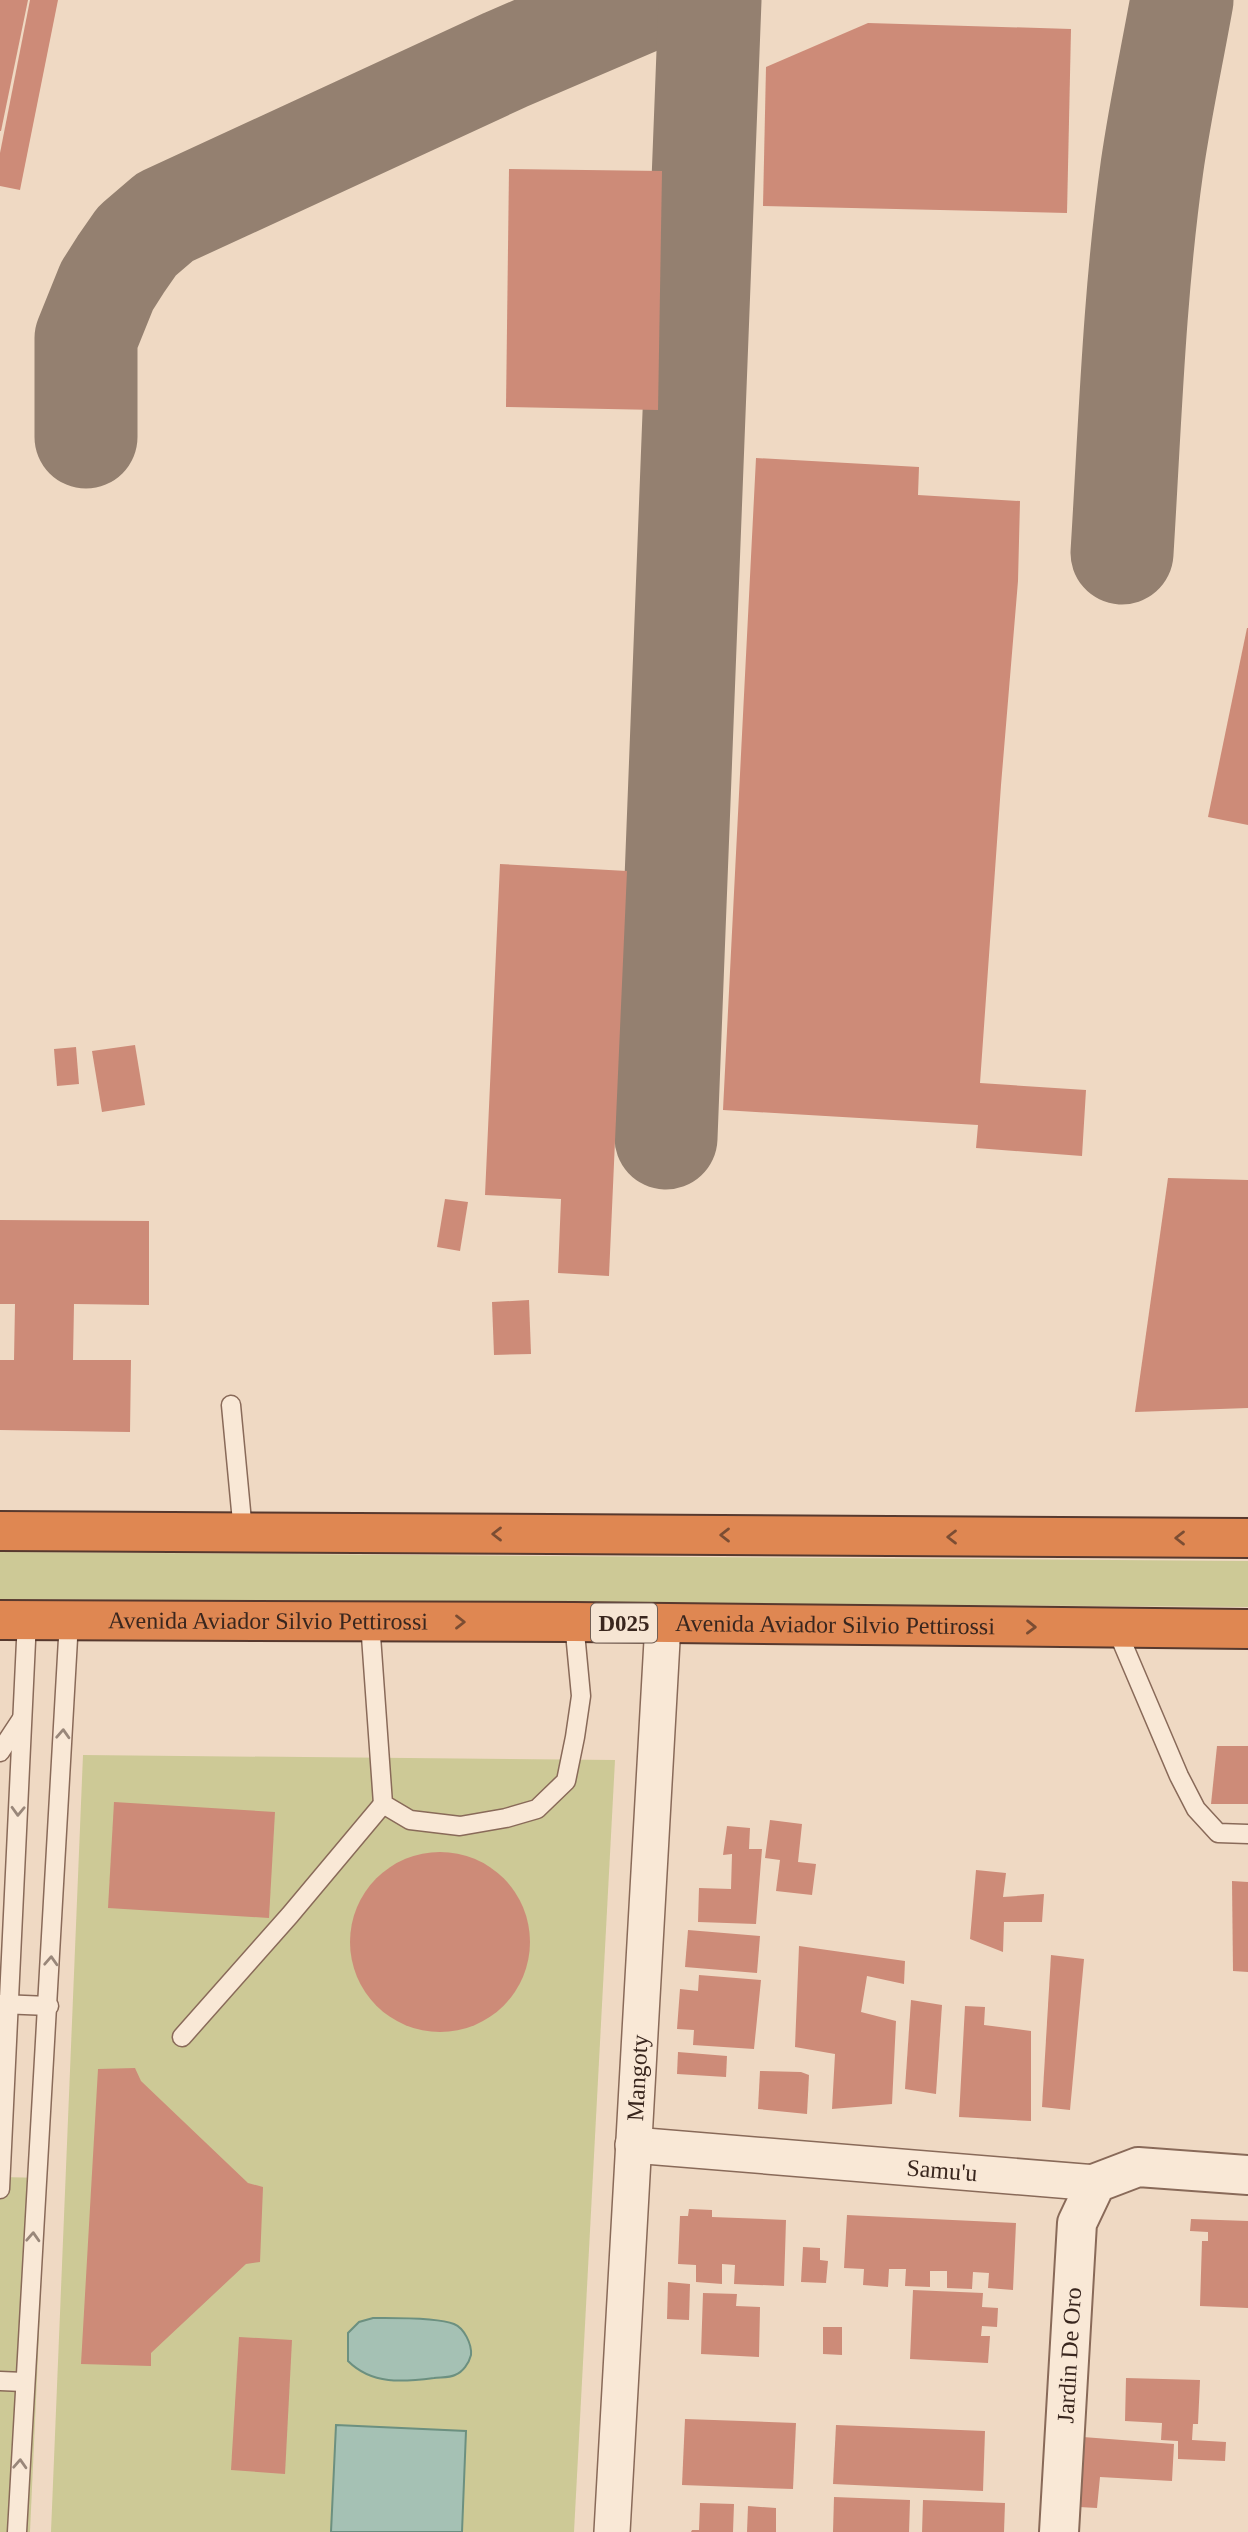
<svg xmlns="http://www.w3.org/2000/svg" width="1248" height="2532" font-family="Georgia,serif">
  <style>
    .green { fill: #cdc996 }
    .water { fill: #a5c1b4; stroke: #6c9080; stroke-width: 2 }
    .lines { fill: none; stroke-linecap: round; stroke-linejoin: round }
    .taxiway { stroke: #948070; stroke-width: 103 }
    .building { fill: #cd8b78 }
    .service-casing { stroke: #896a59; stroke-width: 21 }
    .minor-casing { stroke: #896a59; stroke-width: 38 }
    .tertiary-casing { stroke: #896a59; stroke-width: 42 }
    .motorway-casing { stroke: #57392e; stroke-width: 42 }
    .service { stroke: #f9e8d6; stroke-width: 18 }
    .minor { stroke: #f9e8d6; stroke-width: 35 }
    .tertiary { stroke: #f9e8d6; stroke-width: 38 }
    .motorway { stroke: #df8752; stroke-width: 38 }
    .oneway { stroke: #7b4d33 }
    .oneway2 { stroke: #99877a }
    .labels { text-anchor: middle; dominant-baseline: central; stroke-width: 7; stroke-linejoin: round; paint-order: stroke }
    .shield { fill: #f6e5d3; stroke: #725f54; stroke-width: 2 }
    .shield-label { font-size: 23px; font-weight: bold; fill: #39261e }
    .street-label { font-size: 24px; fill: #39261e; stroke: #f6e5d3 }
  </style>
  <rect width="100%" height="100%" fill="#efd9c3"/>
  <!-- green -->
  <g class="green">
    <polygon points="0,1552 1248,1561 1248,1607 0,1599"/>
    <polygon points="83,1755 615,1760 574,2532 51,2532"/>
    <polygon points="0,2177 46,2178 30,2532 0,2532"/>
  </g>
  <!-- water -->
  <g class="water">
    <path d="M373,2318C392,2318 437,2317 454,2324C464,2328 472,2344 471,2355C469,2363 463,2372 455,2375C449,2378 440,2377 434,2378C403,2382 372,2385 348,2361V2333L359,2322Z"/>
    <polygon points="336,2425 466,2431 462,2532 331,2532"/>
  </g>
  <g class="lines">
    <!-- taxiway -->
    <g class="taxiway">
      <polyline points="86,437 86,338 107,286 121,264 137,241 165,217 505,60 645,0"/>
      <path d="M1122,553C1130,424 1134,295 1152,167C1160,111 1172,56 1182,0"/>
      <polyline points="666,1138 710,0"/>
    </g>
  </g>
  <!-- building -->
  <g class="building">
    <polygon points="0,0 28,0 1,131 0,131"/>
    <polygon points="30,0 58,0 20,190 0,186 0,153"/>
    <polygon points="868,23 1071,29 1067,213 763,206 766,67"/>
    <polygon points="509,169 662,171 658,410 506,407"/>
    <polygon points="756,458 919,467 918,495 1020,501 1018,581 1001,785 980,1083 1086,1090 1082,1156 976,1148 978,1125 723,1110"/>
    <polygon points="1247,628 1248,628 1248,825 1208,817"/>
    <polygon points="500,864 627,871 609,1276 558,1273 561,1199 485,1195"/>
    <polygon points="135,1045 145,1105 102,1112 92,1051"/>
    <polygon points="76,1047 79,1084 57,1086 54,1049"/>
    <polygon points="1168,1178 1248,1180 1248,1408 1135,1412"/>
    <polygon points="445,1199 468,1202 460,1251 437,1247"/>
    <polygon points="0,1220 149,1221 149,1305 74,1304 73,1360 131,1360 130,1432 0,1430 0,1360 14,1360 15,1304 0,1304"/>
    <polygon points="529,1300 531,1354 494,1355 492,1302"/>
    <polygon points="1217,1746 1248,1746 1248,1804 1211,1804"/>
    <polygon points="114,1802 275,1812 269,1918 108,1908"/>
    <polygon points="770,1820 802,1824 798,1862 816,1864 812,1895 776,1891 780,1860 765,1858"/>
    <polygon points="727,1826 750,1828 749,1849 762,1849 756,1924 698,1922 699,1888 731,1889 732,1854 723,1855"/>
    <circle cx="440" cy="1942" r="90"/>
    <polygon points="976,1870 1006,1873 1003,1897 1044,1894 1042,1922 1004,1922 1003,1952 970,1939"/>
    <polygon points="1232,1881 1248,1882 1248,1972 1233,1971"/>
    <polygon points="688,1930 760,1936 757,1973 685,1967"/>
    <polygon points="799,1946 905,1961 904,1984 867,1976 861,2012 896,2021 892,2104 832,2109 835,2054 795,2047"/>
    <polygon points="1051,1955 1084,1959 1070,2110 1042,2107"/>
    <polygon points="699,1975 761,1980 754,2049 693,2045 694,2030 677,2029 680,1989 698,1991"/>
    <polygon points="911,2000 942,2005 936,2094 905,2089"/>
    <polygon points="965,2006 985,2007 984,2025 1031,2031 1031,2121 959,2117"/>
    <polygon points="678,2052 727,2056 726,2077 677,2074"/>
    <polygon points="135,2068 141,2081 248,2183 263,2187 260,2262 246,2264 151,2353 151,2366 81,2364 98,2069"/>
    <polygon points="760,2071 801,2072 809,2075 807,2114 758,2109"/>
    <polygon points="689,2209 712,2210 712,2217 786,2220 784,2286 734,2284 735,2265 722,2264 722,2284 696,2282 696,2265 678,2264 680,2216 688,2216"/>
    <polygon points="847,2215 1016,2223 1013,2290 988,2288 989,2273 973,2272 972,2289 947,2288 947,2271 930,2271 930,2287 905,2286 906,2269 889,2269 888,2287 863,2285 864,2269 844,2268"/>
    <polygon points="1191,2219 1248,2221 1248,2308 1200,2306 1202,2241 1208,2241 1208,2232 1190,2231"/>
    <polygon points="803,2247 820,2248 820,2260 828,2261 826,2283 801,2282"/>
    <polygon points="668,2282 690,2284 689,2320 667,2319"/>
    <polygon points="913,2290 983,2293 982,2307 998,2308 997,2327 982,2326 981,2336 990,2336 988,2363 910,2359"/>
    <polygon points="703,2293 737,2294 736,2306 760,2307 759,2357 701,2354"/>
    <polygon points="823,2327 842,2327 842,2355 823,2354"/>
    <polygon points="239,2337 292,2340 285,2474 231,2470"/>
    <polygon points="1126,2378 1200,2380 1198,2424 1193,2424 1192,2440 1226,2442 1225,2461 1178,2459 1178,2441 1161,2440 1162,2423 1125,2421"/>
    <polygon points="685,2419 796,2423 793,2489 682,2485"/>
    <polygon points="836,2425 985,2431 983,2491 833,2484"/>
    <polygon points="1083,2437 1174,2444 1172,2481 1100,2477 1097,2508 1079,2507"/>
    <polygon points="834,2497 910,2500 909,2532 833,2532"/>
    <polygon points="923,2500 1005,2503 1004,2532 922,2532"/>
    <polygon points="700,2503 734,2504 733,2532 691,2532 692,2530 699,2530"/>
    <polygon points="748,2506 776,2508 776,2532 747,2532"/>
  </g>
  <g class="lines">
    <defs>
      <g id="service">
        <polyline points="231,1405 243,1532"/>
        <polyline points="370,1622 383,1804 410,1820 460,1826 506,1818 537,1809 566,1781 575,1737 581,1696 574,1622"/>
        <polyline points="1116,1628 1179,1776 1196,1809 1218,1833 1248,1834"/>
        <polyline points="0,1752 21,1720"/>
        <polyline points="0,2004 49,2006"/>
        <polyline points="182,2037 290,1915 383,1804"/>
        <polyline points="0,2189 27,1620"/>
        <polyline points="0,2381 24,2382"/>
        <polyline points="17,2532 69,1621"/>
      </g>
      <g id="minor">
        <path id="s1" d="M633,2145L1096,2183"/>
        <path id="s2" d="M612,2532L663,1623"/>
      </g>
      <g id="tertiary">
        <path id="s3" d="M1059,2532L1077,2223L1096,2183L1138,2167L1248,2175"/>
      </g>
      <g id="motorway">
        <polyline points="0,1531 1248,1538"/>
        <path id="s4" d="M0,1620L574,1622L1248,1629"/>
      </g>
    </defs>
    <!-- service casing -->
    <use href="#service" class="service-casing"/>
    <!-- minor casing -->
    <use href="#minor" class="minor-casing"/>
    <!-- tertiary casing -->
    <use href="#tertiary" class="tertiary-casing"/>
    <!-- motorway casing -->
    <use href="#motorway" class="motorway-casing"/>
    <!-- service -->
    <use href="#service" class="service"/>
    <!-- minor -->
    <use href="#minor" class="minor"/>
    <!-- tertiary -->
    <use href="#tertiary" class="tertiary"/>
    <!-- motorway -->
    <use href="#motorway" class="motorway"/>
  </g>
  <!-- one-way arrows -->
  <defs><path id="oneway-chevron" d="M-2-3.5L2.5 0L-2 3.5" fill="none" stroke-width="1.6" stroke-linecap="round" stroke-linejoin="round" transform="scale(1.75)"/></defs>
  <g class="oneway">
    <use href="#oneway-chevron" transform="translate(497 1534) rotate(-180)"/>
    <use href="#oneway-chevron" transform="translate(725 1535) rotate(-180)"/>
    <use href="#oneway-chevron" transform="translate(952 1537) rotate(-180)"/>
    <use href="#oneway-chevron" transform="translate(1180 1538) rotate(-180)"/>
    <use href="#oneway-chevron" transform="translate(460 1622)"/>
    <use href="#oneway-chevron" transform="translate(1031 1627) rotate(1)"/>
  </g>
  <g class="oneway2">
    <use href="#oneway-chevron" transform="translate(63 1734) rotate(-87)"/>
    <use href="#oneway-chevron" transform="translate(18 1811) rotate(92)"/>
    <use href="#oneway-chevron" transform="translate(51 1961) rotate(-87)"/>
    <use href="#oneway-chevron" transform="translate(33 2237) rotate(-87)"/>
    <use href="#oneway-chevron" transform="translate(20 2464) rotate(-87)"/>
  </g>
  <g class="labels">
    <!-- shield labels -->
    <rect class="shield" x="591" y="1603.5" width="66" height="39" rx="5"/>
    <g class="shield-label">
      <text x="624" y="1623">D025</text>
    </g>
    <!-- street labels -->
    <g class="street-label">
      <text stroke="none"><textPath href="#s4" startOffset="268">Avenida Aviador Silvio Pettirossi</textPath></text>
      <text stroke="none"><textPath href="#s4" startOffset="835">Avenida Aviador Silvio Pettirossi</textPath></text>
      <text stroke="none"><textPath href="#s2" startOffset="455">Mangoty</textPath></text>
      <text stroke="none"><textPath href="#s1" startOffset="310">Samu'u</textPath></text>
      <text stroke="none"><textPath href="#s3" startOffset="177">Jardin De Oro</textPath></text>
    </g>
  </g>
</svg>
